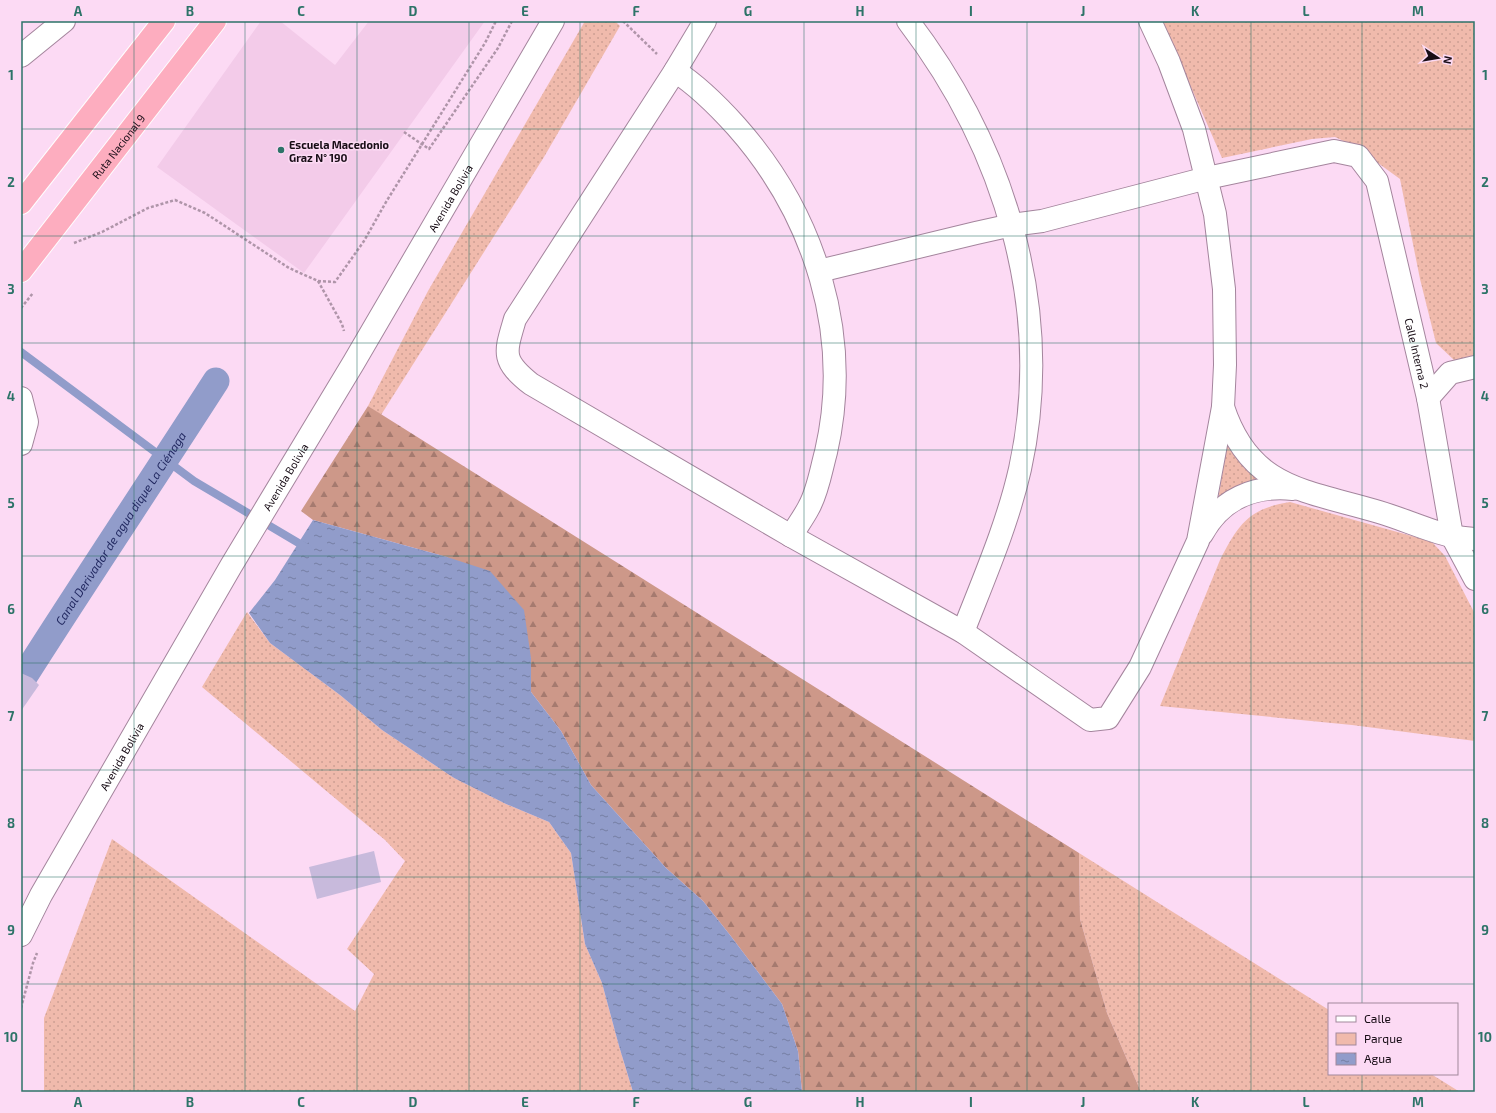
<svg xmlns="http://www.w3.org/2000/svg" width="1496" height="1113" font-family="'Exo 2',sans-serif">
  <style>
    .built { fill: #f3cbe9 }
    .green { fill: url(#green-dots) }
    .forest { fill: url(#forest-firs) }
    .water { fill: url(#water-ripples) }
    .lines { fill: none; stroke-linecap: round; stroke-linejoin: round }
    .stream { stroke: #919cca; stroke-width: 8 }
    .canal { stroke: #919cca; stroke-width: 27 }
    .building { fill: #c8badc }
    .minor-casing { stroke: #a4859d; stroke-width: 24 }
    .highway-casing { stroke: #fff; stroke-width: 24 }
    .path { stroke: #af95a9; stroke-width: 2.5; stroke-dasharray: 3 2; stroke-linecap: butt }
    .minor { stroke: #fff; stroke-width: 22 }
    .highway { stroke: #fdadbf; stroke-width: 22 }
    .grid { fill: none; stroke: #2d7368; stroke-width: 1; stroke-opacity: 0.55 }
    .poi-dot { fill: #2d7368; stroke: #fcdaf4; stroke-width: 1.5 }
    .labels { text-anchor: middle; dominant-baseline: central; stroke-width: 3; stroke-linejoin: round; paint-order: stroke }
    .poi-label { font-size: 11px; font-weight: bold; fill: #180d16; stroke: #fcdaf4; text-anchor: start }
    .street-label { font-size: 11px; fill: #180d16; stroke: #fcdaf4 }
    .water-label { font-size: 12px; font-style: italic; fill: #1f265e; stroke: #fcdaf4 }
    .neatline { fill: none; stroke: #2d7368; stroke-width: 1.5 }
    .grid-label { font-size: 13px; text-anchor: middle; font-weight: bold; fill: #2d7368 }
  </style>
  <defs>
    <pattern id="green-dots" width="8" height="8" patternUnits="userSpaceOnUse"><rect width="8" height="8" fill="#f0baac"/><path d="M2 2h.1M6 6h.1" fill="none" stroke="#cd9f93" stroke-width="1.8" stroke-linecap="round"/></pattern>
    <pattern id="forest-firs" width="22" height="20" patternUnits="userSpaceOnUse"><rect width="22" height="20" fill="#cd9889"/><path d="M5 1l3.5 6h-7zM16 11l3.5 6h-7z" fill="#a57a6f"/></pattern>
    <pattern id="water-ripples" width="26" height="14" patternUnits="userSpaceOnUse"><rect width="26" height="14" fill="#919cca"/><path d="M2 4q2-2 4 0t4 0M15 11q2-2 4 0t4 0" fill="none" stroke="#757ea3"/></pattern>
  </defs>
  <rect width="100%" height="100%" fill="#fcdaf4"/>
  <!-- built -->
  <polygon class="built" points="261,21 280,21 335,65 369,21 485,21 304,273 157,167"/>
  <!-- green -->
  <g class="green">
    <polygon points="585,21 615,21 620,26 544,157 381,415 368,406 428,291"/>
    <polygon points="1162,21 1475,21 1475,355 1454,360 1436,343 1420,279 1400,179 1356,147 1335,137 1312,139 1222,158"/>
    <polygon points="1227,445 1257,478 1218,500"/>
    <path d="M1290,502L1426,540L1433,543L1445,556L1475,614V741L1352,725L1160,706L1220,560C1238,525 1249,508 1290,502Z"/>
    <polygon points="247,612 270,643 340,695 382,730 454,778 506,804 549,822 571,853 585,944 602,983 619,1046 633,1092 44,1092 44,1018 112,839 355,1011 374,974 347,949 405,861 385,840 202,687"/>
    <polygon points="1079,853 1329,1010 1329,1074 1431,1074 1460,1092 1141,1092 1107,1013 1080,919"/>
  </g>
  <!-- forest -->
  <polygon class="forest" points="368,406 1079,853 1080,919 1107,1013 1141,1092 802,1092 798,1051 782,1004 730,935 703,901 666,868 591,785 561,731 531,692 531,658 447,557 313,520 301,511"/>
  <!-- water -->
  <polygon class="water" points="313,520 447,557 490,571 524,610 531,658 531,692 561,731 591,785 666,868 703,901 730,935 782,1004 798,1051 802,1092 633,1092 619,1046 602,983 585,944 571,853 549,822 506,804 454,778 382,730 340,695 270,643 249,613 275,580"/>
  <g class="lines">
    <!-- stream -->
    <polyline class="stream" points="21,352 194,481 307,548"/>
    <!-- canal -->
    <path class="canal" id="s1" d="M25,675C88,576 153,479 216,381"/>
  </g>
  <!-- building -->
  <g class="building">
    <polygon points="21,673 32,678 39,685 21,711"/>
    <polygon points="374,851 381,882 317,899 309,867"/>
  </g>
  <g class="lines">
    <defs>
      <g id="minor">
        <path d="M705,21L675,71L515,319C505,353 501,360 531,384L791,536L963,632L1090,720L1108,718L1140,667L1198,541L1223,407L1225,365L1224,289L1215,214L1194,129L1169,62L1150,21"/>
        <path d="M908,21C1005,148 1055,310 1020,469C1007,526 984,578 963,632"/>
        <polyline points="21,56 64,21"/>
        <path d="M675,71C698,86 718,106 736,126C815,215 853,335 826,452C821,470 818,491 809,507C804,517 797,526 791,536"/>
        <path id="s2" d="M819,271L976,233L1012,225L1042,221L1207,178L1334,151L1358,156L1377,181L1428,398L1452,536L1475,579"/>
        <polyline points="21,398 27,422 21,444"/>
        <polyline points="1428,398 1450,373 1475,367"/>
        <path d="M1223,407C1250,490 1306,490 1379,512C1403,519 1426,530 1451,536C1459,538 1467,538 1475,539"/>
        <path d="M1202,534C1221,499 1254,485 1293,489"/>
        <path id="s3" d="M21,935L41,895L231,566L354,362L553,21"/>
      </g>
      <g id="highway">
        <polyline points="21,203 164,21"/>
        <path id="s4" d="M21,271L215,21"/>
      </g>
    </defs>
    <!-- minor casing -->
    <use href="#minor" class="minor-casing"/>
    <!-- highway casing -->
    <use href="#highway" class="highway-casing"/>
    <!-- path -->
    <g class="path">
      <polyline points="623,21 657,54"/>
      <polyline points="404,132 429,149 498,48 512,21"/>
      <polyline points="74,243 102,232 148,208 175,200 205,213 289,268 318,281 335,282 364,241 386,202 485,43 496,21"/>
      <polyline points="318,281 342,324 344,331"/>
      <polyline points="21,308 33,293"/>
      <polyline points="21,1008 33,963 37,953"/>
    </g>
    <!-- minor -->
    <use href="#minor" class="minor"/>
    <!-- highway -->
    <use href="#highway" class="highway"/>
  </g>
  <!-- grid -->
  <path class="grid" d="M134,21V1092M245,21V1092M357,21V1092M469,21V1092M580,21V1092M692,21V1092M804,21V1092M916,21V1092M1027,21V1092M1139,21V1092M1251,21V1092M1362,21V1004M21,129H1475M21,236H1475M21,343H1475M21,450H1475M21,556H1475M21,663H1475M21,770H1475M21,877H1475M21,984H1475M1362,1074V1092"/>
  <!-- markers -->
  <circle class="poi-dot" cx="281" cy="150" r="4"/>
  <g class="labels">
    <!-- poi labels -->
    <g class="poi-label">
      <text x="289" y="144">Escuela Macedonio<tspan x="289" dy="13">Graz N° 190</tspan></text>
    </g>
    <!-- street labels -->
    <g class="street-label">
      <text stroke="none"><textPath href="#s4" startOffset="158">Ruta Nacional 9</textPath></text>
      <text stroke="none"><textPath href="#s3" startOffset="853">Avenida Bolivia</textPath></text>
      <text stroke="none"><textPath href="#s2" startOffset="762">Calle Interna 2</textPath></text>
      <text stroke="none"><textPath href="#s3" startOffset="529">Avenida Bolivia</textPath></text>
      <text stroke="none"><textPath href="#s3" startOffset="205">Avenida Bolivia</textPath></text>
    </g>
    <!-- water labels -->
    <g class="water-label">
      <text stroke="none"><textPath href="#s1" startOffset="175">Canal Derivador de agua dique La Ciénaga</textPath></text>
    </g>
  </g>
  <!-- border -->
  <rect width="1496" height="1113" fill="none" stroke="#fcdaf4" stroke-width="44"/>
  <!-- legend -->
  <rect x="1328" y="1003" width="130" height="72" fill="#fcdaf4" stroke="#a1889b"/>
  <rect x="1336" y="1016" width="20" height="6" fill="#ffffff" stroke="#a1889b"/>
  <text x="1364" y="1023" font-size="12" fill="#180d16">Calle</text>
  <rect x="1336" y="1033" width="20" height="12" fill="#f0baac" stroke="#a1889b"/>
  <text x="1364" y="1043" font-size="12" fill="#180d16">Parque</text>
  <rect x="1336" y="1053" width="20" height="12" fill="url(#water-ripples)" stroke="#a1889b"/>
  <text x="1364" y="1063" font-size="12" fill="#180d16">Agua</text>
  <!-- north arrow -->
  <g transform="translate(1438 58) rotate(102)" stroke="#fcdaf4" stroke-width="3" paint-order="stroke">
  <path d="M0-3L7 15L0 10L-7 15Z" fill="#180d16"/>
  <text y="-6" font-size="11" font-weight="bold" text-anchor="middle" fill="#180d16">N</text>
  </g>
  <rect x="22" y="22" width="1452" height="1069" class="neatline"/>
  <g class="grid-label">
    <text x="78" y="16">A</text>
    <text x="190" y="16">B</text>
    <text x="301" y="16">C</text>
    <text x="413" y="16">D</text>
    <text x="525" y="16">E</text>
    <text x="636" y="16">F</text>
    <text x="748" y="16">G</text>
    <text x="860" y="16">H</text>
    <text x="971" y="16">I</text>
    <text x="1083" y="16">J</text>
    <text x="1195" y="16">K</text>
    <text x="1306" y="16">L</text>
    <text x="1418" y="16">M</text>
    <text x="11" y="80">1</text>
    <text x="1485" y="80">1</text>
    <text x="11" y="187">2</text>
    <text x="1485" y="187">2</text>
    <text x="11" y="294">3</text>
    <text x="1485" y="294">3</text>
    <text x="11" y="401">4</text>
    <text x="1485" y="401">4</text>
    <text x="11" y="508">5</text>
    <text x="1485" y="508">5</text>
    <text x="11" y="614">6</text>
    <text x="1485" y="614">6</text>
    <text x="11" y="721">7</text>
    <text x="1485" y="721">7</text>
    <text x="11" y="828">8</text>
    <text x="1485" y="828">8</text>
    <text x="11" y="935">9</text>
    <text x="1485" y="935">9</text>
    <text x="11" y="1042">10</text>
    <text x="1485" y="1042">10</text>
    <text x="78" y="1107">A</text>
    <text x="190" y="1107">B</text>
    <text x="301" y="1107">C</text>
    <text x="413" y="1107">D</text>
    <text x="525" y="1107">E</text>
    <text x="636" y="1107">F</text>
    <text x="748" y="1107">G</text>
    <text x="860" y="1107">H</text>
    <text x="971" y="1107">I</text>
    <text x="1083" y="1107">J</text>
    <text x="1195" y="1107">K</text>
    <text x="1306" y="1107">L</text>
    <text x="1418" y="1107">M</text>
  </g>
</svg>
